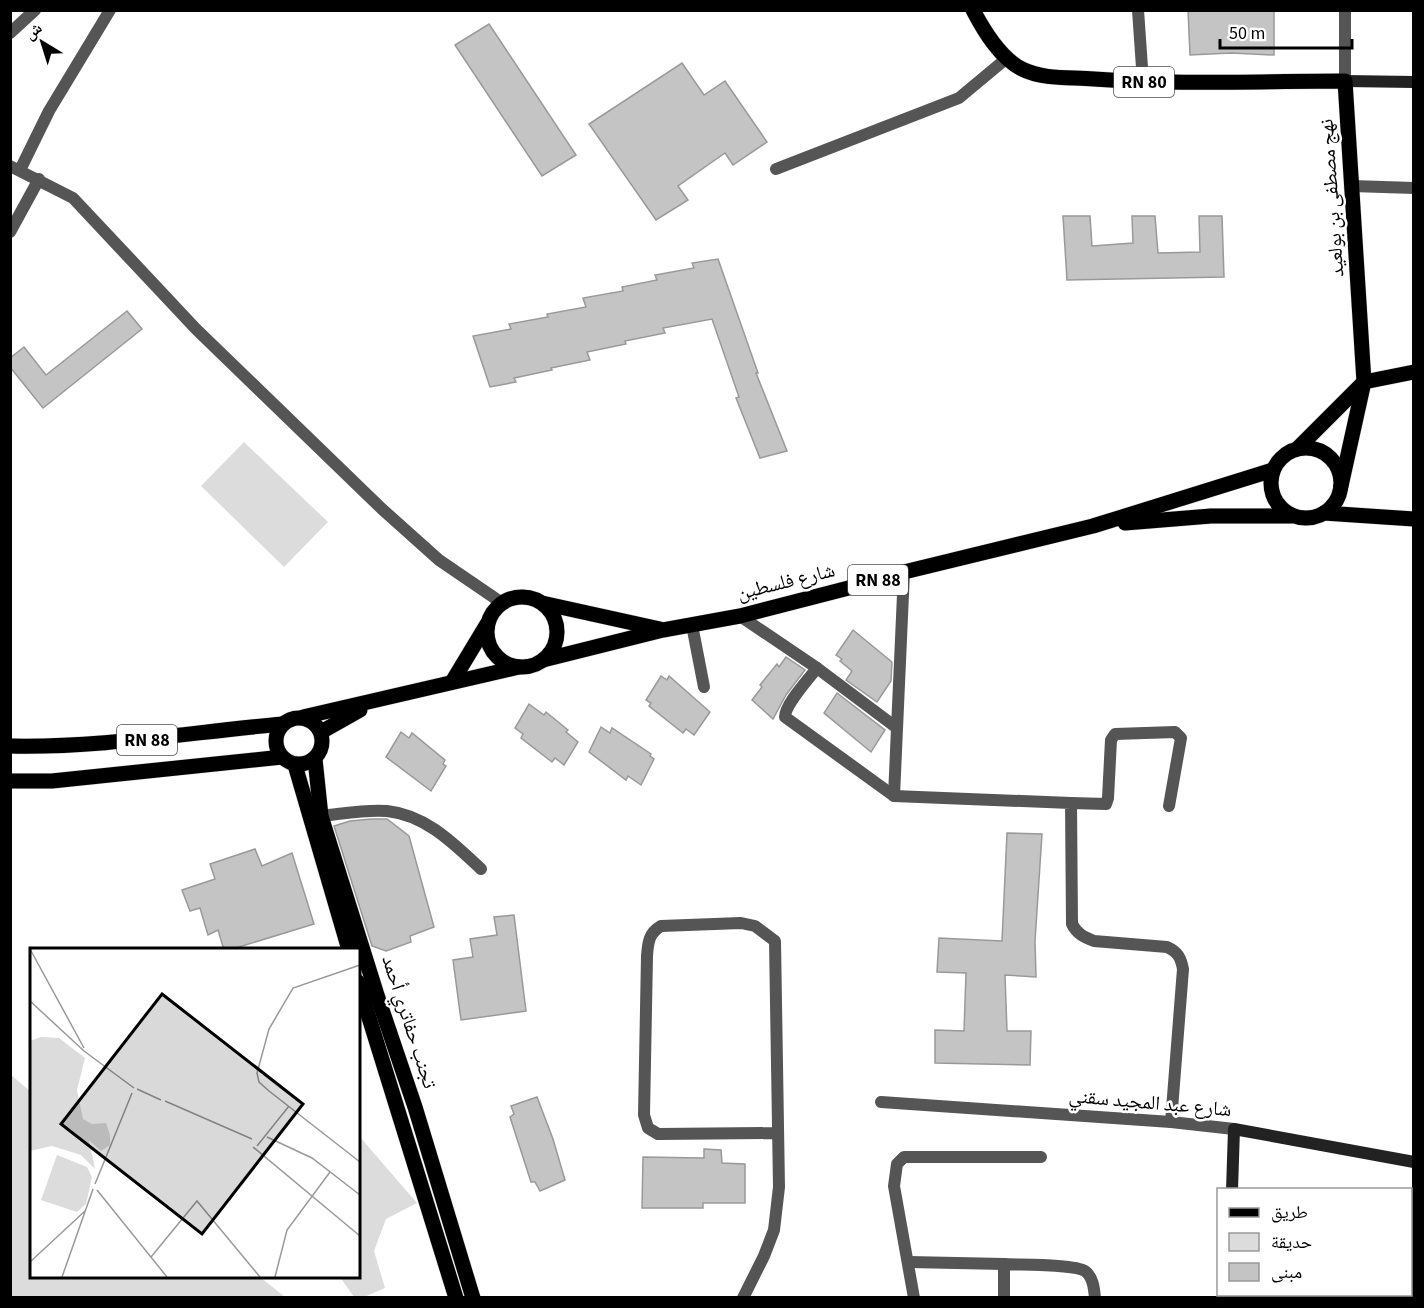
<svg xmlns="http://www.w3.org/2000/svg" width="1424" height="1308" font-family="'Source Sans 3','Noto Naskh Arabic',sans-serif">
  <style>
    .green { fill: #dcdcdc }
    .building { fill: #c4c4c4; stroke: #999; stroke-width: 1.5 }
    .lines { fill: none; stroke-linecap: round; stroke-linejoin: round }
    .primary-casing { stroke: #dbdbdb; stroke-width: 16 }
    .street { stroke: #555; stroke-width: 12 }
    .secondary { stroke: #222; stroke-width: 12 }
    .primary { stroke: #000; stroke-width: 15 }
    .labels { text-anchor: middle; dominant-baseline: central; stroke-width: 5; stroke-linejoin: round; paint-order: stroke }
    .shield { fill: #fff; stroke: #4c4c4c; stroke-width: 1.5 }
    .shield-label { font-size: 18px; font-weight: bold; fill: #000 }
    .street-label { font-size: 20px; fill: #000; stroke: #fff }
    .inset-road { fill: none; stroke: #999; stroke-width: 1.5 }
    .view { fill: #000; fill-opacity: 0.15; stroke: #000; stroke-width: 3 }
    .inset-edge { fill: none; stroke: #000; stroke-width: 3 }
  </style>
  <rect width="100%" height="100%" fill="#fff"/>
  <!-- green -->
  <g class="green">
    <polygon points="244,442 328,522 284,567 201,486"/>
    <polygon points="10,1074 31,1092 32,1276 260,1277 285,1297 11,1297"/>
    <polygon points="359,1136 417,1203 386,1219 374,1251 385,1288 364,1297 354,1297 340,1277 358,1276"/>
  </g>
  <!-- building -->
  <g class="building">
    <polygon points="1188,10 1274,10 1274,55 1231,53 1190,55"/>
    <polygon points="489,24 576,155 542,176 455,45"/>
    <polygon points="682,63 704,95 725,81 767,142 733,165 725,153 678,186 688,200 656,220 589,124"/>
    <polygon points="1063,216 1090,216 1092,246 1133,243 1132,216 1155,216 1158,253 1200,252 1199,216 1222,216 1224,277 1067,280"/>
    <polygon points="718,259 758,373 756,373 787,451 760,458 736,398 739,397 712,319 663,328 665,333 625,341 626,344 587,352 590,360 551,368 552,370 514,378 516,382 490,387 473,336 511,329 509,324 548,317 547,314 586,307 583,298 623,291 622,287 657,280 655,275 694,268 692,263"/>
    <polygon points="127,311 142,329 43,408 10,367 10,358 24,347 46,375"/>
    <polygon points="853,630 892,662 891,681 877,702 846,680 852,671 840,661 842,659 836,655"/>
    <polygon points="786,657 805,670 786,695 773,719 752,700 762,687 760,685 777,664 779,667"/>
    <polygon points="661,676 667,680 669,676 710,712 694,735 686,729 683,733 649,706 651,703 646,700"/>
    <polygon points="837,693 885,730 871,752 824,713"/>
    <polygon points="529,704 544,715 546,712 568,730 566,732 578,742 564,765 555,758 552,762 521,738 523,734 515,728"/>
    <polygon points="601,727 610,733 612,728 651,754 650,756 654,759 641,785 628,776 626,780 589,752"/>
    <polygon points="401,732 409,738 412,733 445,760 443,764 446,766 431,791 386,757"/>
    <polygon points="371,819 387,819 409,836 434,927 410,936 411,942 386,951 372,946 334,826 350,821"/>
    <polygon points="1007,833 1042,834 1035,941 1036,977 1005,975 1007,1031 1031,1031 1030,1065 935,1063 935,1030 964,1031 966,973 937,972 939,938 1002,941"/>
    <polygon points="255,849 262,866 292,853 314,924 229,950 224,950 218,930 208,935 200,908 190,911 182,890 215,879 210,864"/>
    <polygon points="514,915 526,1011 461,1020 453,960 473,957 470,939 497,935 494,917"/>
    <polygon points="537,1097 553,1139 565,1180 540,1191 535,1182 531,1182 510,1117 514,1114 511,1106"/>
    <polygon points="704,1149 721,1150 722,1163 745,1164 745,1203 703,1203 703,1208 642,1208 643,1157 704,1158"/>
  </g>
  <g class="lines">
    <defs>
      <g id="primary">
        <path d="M973,10C984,31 1000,58 1022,69C1044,80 1070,77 1094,79C1178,85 1262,81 1345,81L1364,382L1341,486"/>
        <polyline points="1364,382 1414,372"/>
        <circle cx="1306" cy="483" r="35"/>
        <polyline points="1297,449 1364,382"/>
        <polyline points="1324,513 1414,519"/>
        <polyline points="1125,523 1211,516 1292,516"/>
        <circle cx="522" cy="632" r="35"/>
        <polyline points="542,603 660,629"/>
        <polyline points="543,660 663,630 740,616 872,582 904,572 1093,526 1273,470"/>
        <polyline points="452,682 487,624"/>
        <polyline points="303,717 519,667"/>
        <circle cx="299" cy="741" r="23"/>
        <polyline points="321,732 360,710"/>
        <path d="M10,746C102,748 192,732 283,724"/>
        <polyline points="315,759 321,816 377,995 415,1107 473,1298"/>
        <polyline points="295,765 349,950"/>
        <polyline points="10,781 52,781 282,757"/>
        <polyline points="358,982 456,1298"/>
      </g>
    </defs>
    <!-- primary casing -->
    <use href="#primary" class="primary-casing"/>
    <!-- street -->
    <g class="street">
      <polyline points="1138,10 1143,82"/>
      <polyline points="1345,10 1345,81"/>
      <polyline points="10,33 35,10"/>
      <polyline points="10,166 73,198 196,329 382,509 439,560 502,603"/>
      <polyline points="776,169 959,98 1007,58"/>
      <polyline points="20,170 49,111 110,10"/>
      <polyline points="1352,186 1414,188"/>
      <polyline points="10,232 39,179"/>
      <polyline points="740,616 817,668 897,728"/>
      <polyline points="692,625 704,687"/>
      <path d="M817,668C808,680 785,704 785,717L894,796L1071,803L1072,924C1077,934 1084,937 1094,941L1167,947C1178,952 1181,958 1183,969L1171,1122"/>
      <polyline points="894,796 904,572"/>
      <polyline points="1071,803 1106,804 1108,798 1111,740 1115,734 1175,732 1181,738 1169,806"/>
      <path d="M321,816C342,814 366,809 387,811C426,815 454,844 481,869"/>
      <polyline points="881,1102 1171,1122 1234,1129"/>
      <polyline points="909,1262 1004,1264"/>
      <path d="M743,1298L764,1256L774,1230L779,1187L775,941L755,926L741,923L661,926C649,933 648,942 647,956L644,1115L648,1128L658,1134L777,1133"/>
      <polyline points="914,1298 894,1186 897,1164 904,1157 1041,1157"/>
      <path d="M1004,1298V1264C1020,1265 1074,1264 1085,1271C1093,1277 1094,1288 1095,1298"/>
    </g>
    <!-- secondary -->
    <g class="secondary">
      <polyline points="1345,81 1414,82"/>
      <polyline points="1232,1190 1234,1129 1414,1162"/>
      <polyline points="1227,1298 1227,1294"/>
    </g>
    <!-- primary -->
    <use href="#primary" class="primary"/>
  </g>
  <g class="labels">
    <!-- shield labels -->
    <g class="shield">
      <rect x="1114" y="67" width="60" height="30" rx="4.5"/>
      <rect x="848" y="565" width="60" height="30" rx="4.5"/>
      <rect x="117" y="725" width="60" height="30" rx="4.5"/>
    </g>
    <g class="shield-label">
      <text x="1144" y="82">RN 80</text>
      <text x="878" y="580">RN 88</text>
      <text x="147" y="740">RN 88</text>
    </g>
    <!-- street labels -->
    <g class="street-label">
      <text transform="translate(1332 198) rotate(-94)">نهج مصطفى بن بولعيد</text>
      <text transform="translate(786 582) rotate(-14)">شارع فلسطين</text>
      <text transform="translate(409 1022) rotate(72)">تجنب حفاتري أحمد</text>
      <text transform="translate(1150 1103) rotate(5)">شارع عبد المجيد سقني</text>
    </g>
  </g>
  <!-- overview -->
  <g transform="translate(30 948)">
    <rect width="330" height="330" fill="#fff"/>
    <path d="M11,89L29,90L55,110L47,142L53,171L62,176L76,175L80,187V197L71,203L59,192L65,221L51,207L22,198L0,203V93ZM27,207L57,219L62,229L56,256L47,264L11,252Z" fill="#dcdcdc"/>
    <path class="inset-road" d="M0,1L54,100M330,17L263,40L239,81L227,125L229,134L239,143L330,214M0,53L54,103L104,140M107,141L131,152M135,153L222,191M237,189L282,210L330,247M227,198L259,158M223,199L330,288M65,236L102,145M67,242L137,329M121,309L167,253L230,329M0,314L55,263M32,329L63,241M245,329L257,282L300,224"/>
    <path class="view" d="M132,46L273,156L172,286L31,176Z"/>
    <rect width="330" height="330" class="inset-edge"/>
  </g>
  <!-- border -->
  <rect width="1424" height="1308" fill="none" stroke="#000000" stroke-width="24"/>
  <!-- legend -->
  <rect x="1217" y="1188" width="195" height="108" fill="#ffffff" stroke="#999999" stroke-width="1.5"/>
  <rect x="1229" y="1208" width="30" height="9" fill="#000000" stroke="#999999" stroke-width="1.5"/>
  <text x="1271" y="1218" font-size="18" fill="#000000">طريق</text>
  <rect x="1229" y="1233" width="30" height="18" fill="#dcdcdc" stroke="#999999" stroke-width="1.5"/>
  <text x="1271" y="1248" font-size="18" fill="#000000">حديقة</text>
  <rect x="1229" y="1263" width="30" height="18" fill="#c4c4c4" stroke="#999999" stroke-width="1.5"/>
  <text x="1271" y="1278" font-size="18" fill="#000000">مبنى</text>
  <!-- north arrow -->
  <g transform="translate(42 42) rotate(322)" stroke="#ffffff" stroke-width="4.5" paint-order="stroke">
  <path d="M0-4.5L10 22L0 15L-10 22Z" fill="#000000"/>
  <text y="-9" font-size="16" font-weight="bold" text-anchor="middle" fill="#000000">ش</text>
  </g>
  <!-- scale -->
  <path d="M1220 39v9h132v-9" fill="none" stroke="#000000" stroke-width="3"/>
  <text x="1229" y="39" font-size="18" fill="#000000" stroke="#ffffff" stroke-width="4.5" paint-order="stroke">50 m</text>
</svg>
